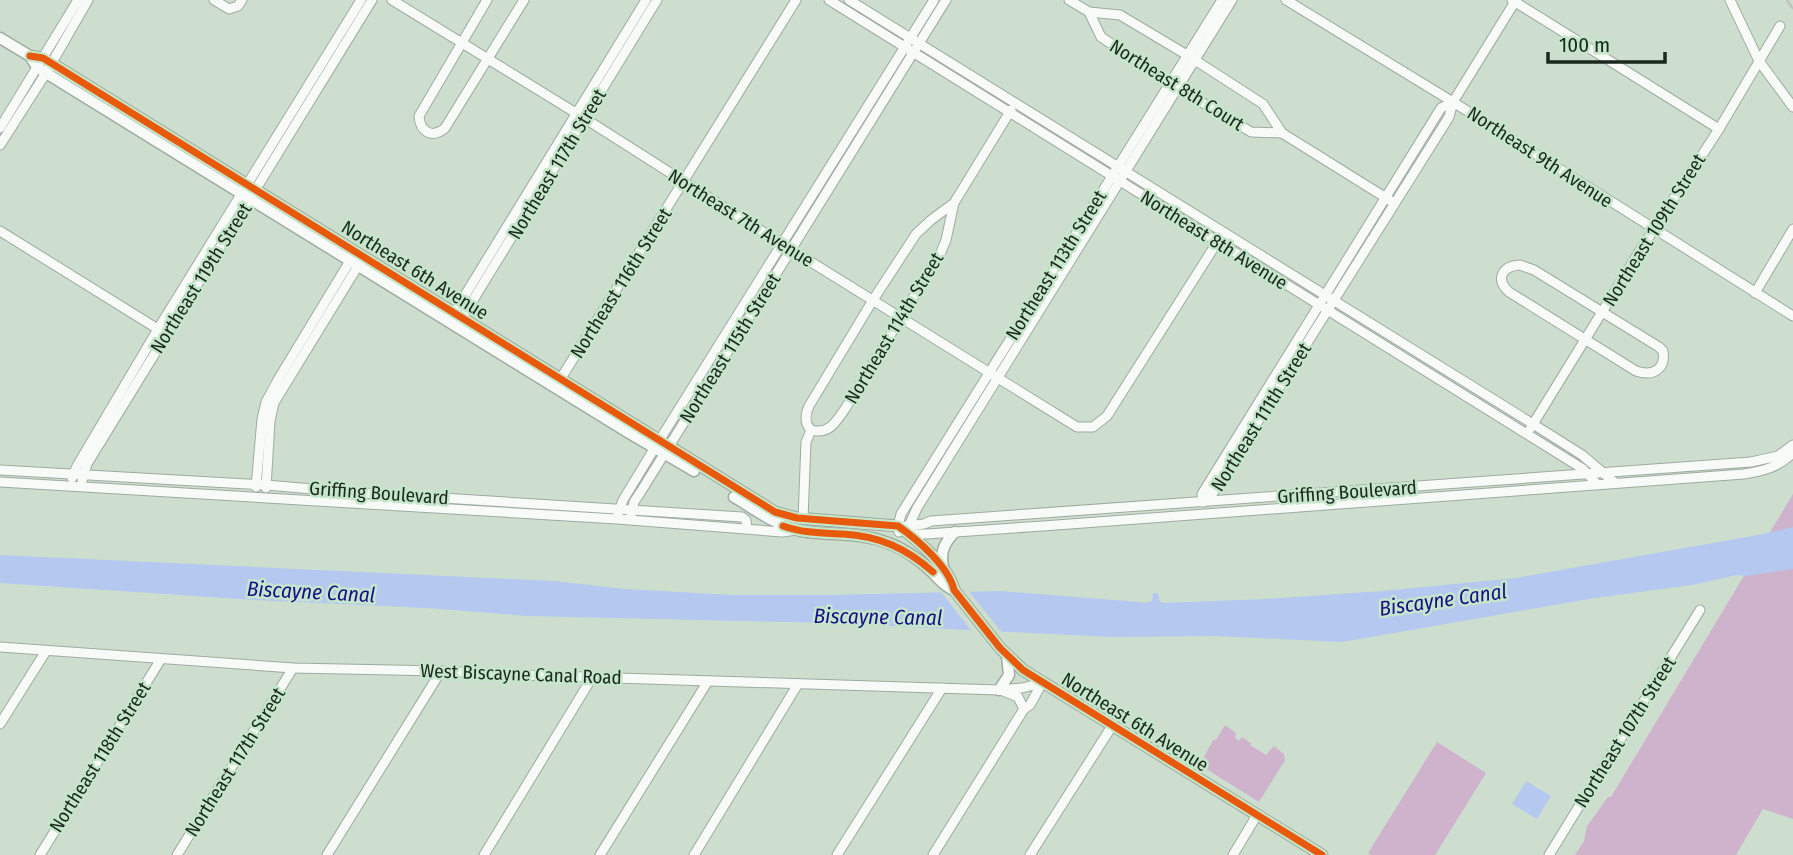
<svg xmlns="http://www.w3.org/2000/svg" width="1793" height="855" font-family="'Fira Sans Condensed',sans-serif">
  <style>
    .green { fill: #cfb3cd }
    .water { fill: #b4c8f0 }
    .pier { fill: #cddecf }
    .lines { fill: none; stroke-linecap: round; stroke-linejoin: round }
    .minor-casing { stroke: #9eaba0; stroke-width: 11 }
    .major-casing { stroke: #9eaba0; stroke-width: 13 }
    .minor { stroke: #f8faf8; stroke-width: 9 }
    .major { stroke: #f8faf8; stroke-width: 10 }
    .rail { stroke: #bfc4c0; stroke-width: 2.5; stroke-dasharray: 14 7; stroke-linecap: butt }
    .cycleway-casing { stroke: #c5e6ca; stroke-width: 11 }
    .cycleway { stroke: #e8590c; stroke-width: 7 }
    .labels { text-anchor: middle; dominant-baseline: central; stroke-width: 5; stroke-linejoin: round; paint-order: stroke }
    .street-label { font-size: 19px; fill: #1b281e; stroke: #c5e6ca }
    .water-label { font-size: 21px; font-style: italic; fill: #160d88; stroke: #c5e6ca }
  </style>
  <rect width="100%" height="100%" fill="#cddecf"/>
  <!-- green -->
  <g class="green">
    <polygon points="1793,494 1793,819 1763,809 1736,855 1575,855 1584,841 1587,826 1608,797 1611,797"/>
    <polygon points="1225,725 1236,733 1235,738 1239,741 1242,737 1251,743 1250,745 1266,755 1274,746 1284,754 1285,761 1282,765 1259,802 1200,765 1213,740 1216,740"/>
    <polygon points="1437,742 1486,773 1435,855 1371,855 1368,853"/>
  </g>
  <!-- water -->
  <g class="water">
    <polygon points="1793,527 1793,569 1746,576 1737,575 1692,585 1595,598 1342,642 1217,636 1111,637 829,623 528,616 426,608 255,600 0,583 0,555 554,581 625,589 734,595 829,595 999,591 1139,602 1144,603 1152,601 1153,593 1158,593 1159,600 1162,603 1265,599 1383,591 1516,578 1758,535"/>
    <polygon points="1526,781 1551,796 1537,819 1512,804"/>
  </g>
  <!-- pier -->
  <polygon class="pier" points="959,589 967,589 1004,635 974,634 941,592"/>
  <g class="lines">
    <defs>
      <g id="minor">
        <polyline points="214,0 229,9 238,6 242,0"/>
        <polyline points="392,0 584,118 782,244 1077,427 1093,427 1107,416 1223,233"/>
        <path d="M487,0L419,116C420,132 432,139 445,128L524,0"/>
        <polyline points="829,0 1583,469 1597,484"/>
        <polyline points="849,0 1533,424 1582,455 1615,483"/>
        <polyline points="1069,0 1089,12 1120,15 1187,55 1263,104 1282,133 1391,201"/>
        <path d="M1232,0L917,508L909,526V534H927L1043,526L1744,474C1764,471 1778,467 1793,453"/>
        <polyline points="1286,0 1453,102 1793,316"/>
        <polyline points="1512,0 1719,129"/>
        <polyline points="1730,0 1759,61 1793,107"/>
        <polyline points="1089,12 1101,37 1178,88 1251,132 1282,133"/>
        <polyline points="0,128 78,0"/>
        <polyline points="0,145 46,73 88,0"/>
        <path d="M954,203L931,220L916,234L873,300L809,406C805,415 804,423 811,430C829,435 836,422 845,409L941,252L946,240L954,203L1011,110"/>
        <polyline points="0,231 161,331"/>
        <path d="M1520,265L1534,270L1659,347L1663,351C1666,369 1653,377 1636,371L1509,292C1495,279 1502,266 1520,265Z"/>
        <polyline points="1755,293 1793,229"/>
        <polyline points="451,318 646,0"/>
        <polyline points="459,323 657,0"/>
        <polyline points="558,383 796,0"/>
        <polyline points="1530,429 1639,252 1719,129 1780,26"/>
        <polyline points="0,470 266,485 348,492 742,517 746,520 747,529"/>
        <polyline points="72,478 77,466 158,329 361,0"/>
        <polyline points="82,481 87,464 372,0"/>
        <polyline points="0,482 617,519 782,532 797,530"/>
        <polyline points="256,487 262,419 266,402 279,378 353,256"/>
        <polyline points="266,488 270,421 274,403 361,261"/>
        <polyline points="1203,502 1211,496 1449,117 1453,102 1516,0"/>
        <polyline points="1203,502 1202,494 1441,108 1453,102"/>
        <polyline points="618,514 623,500 654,449 934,0"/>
        <polyline points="631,515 634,502 640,493 946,0"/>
        <polyline points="803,519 806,442 811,430"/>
        <polyline points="906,526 924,524 931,521 1751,462 1778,456 1793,445"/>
        <polyline points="899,532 898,526 901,514 1222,0"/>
        <polyline points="0,647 293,668 441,671 521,675 999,690 1022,688 1042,683"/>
        <polyline points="1003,691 1018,697 1024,709 1030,705 1042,683"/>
        <polyline points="0,724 46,651"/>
        <polyline points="40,855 161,659"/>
        <polyline points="177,855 293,668"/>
        <polyline points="327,855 441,671"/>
        <polyline points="484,855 593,676"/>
        <polyline points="600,855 708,681"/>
        <polyline points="694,855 798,684"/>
        <polyline points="837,855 942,688"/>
        <polyline points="933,855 1024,709"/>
        <polyline points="1030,855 1112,726"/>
        <polyline points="1233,855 1257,815"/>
        <polyline points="1549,855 1700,610"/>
      </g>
      <g id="major">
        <polyline points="0,38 30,56 37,67 46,73 629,433 694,471"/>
        <path d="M30,56L43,58L775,512L797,518L898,526C917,539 949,567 954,590L1000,648L1023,670L1322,855"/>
        <path d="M734,497C756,510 776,526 802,531C831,536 860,532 888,543C905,549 920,560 933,573C940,580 944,586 954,590"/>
        <path d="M943,567C940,552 944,543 955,532"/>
        <polyline points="999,690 1009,675 1007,656"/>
      </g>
    </defs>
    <!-- minor casing -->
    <use href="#minor" class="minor-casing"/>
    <!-- major casing -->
    <use href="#major" class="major-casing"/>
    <!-- minor -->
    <use href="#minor" class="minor"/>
    <!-- major -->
    <use href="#major" class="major"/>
    <!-- rail -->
    <polyline class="rail" points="1787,0 1793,9"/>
    <defs>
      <g id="cycleway">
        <path d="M30,56L43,58L775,512L797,518L898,526C917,539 949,567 954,590L1000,648L1023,670L1322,855"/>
        <path d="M783,526C802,533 823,533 843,534C879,536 906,548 933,572"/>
      </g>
    </defs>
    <!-- cycleway casing -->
    <use href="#cycleway" class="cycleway-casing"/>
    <!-- cycleway -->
    <use href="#cycleway" class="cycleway"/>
  </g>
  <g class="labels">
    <!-- street labels -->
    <g class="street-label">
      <text transform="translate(1177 85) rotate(32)">Northeast 8th Court</text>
      <text transform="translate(1540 157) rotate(33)">Northeast 9th Avenue</text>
      <text transform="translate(557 164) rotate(-59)">Northeast 117th Street</text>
      <text transform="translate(741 218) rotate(32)">Northeast 7th Avenue</text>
      <text transform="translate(1654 230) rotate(-58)">Northeast 109th Street</text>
      <text transform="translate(1214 240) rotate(32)">Northeast 8th Avenue</text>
      <text transform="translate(1056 265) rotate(-58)">Northeast 113th Street</text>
      <text transform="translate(415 270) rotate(32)">Northeast 6th Avenue</text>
      <text transform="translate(201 278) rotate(-58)">Northeast 119th Street</text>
      <text transform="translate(621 283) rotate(-58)">Northeast 116th Street</text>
      <text transform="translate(894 328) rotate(-59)">Northeast 114th Street</text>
      <text transform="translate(730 348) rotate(-58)">Northeast 115th Street</text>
      <text transform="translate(1261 417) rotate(-58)">Northeast 111th Street</text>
      <text transform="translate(1347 492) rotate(-4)">Griffing Boulevard</text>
      <text transform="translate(379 493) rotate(4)">Griffing Boulevard</text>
      <text transform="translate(521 674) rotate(2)">West Biscayne Canal Road</text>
      <text transform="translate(1135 722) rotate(32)">Northeast 6th Avenue</text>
      <text transform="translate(1625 732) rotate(-58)">Northeast 107th Street</text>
      <text transform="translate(100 757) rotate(-58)">Northeast 118th Street</text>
      <text transform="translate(235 762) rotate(-58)">Northeast 117th Street</text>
    </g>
    <!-- water labels -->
    <g class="water-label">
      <text transform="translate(311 592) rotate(3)">Biscayne Canal</text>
      <text transform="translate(1443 600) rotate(-8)">Biscayne Canal</text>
      <text transform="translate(878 617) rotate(1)">Biscayne Canal</text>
    </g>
  </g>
  <!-- scale -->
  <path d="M1548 52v10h117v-10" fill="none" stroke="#1b281e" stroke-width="3.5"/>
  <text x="1559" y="52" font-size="21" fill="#1b281e" stroke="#c5e6ca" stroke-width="5" paint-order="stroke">100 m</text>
</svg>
